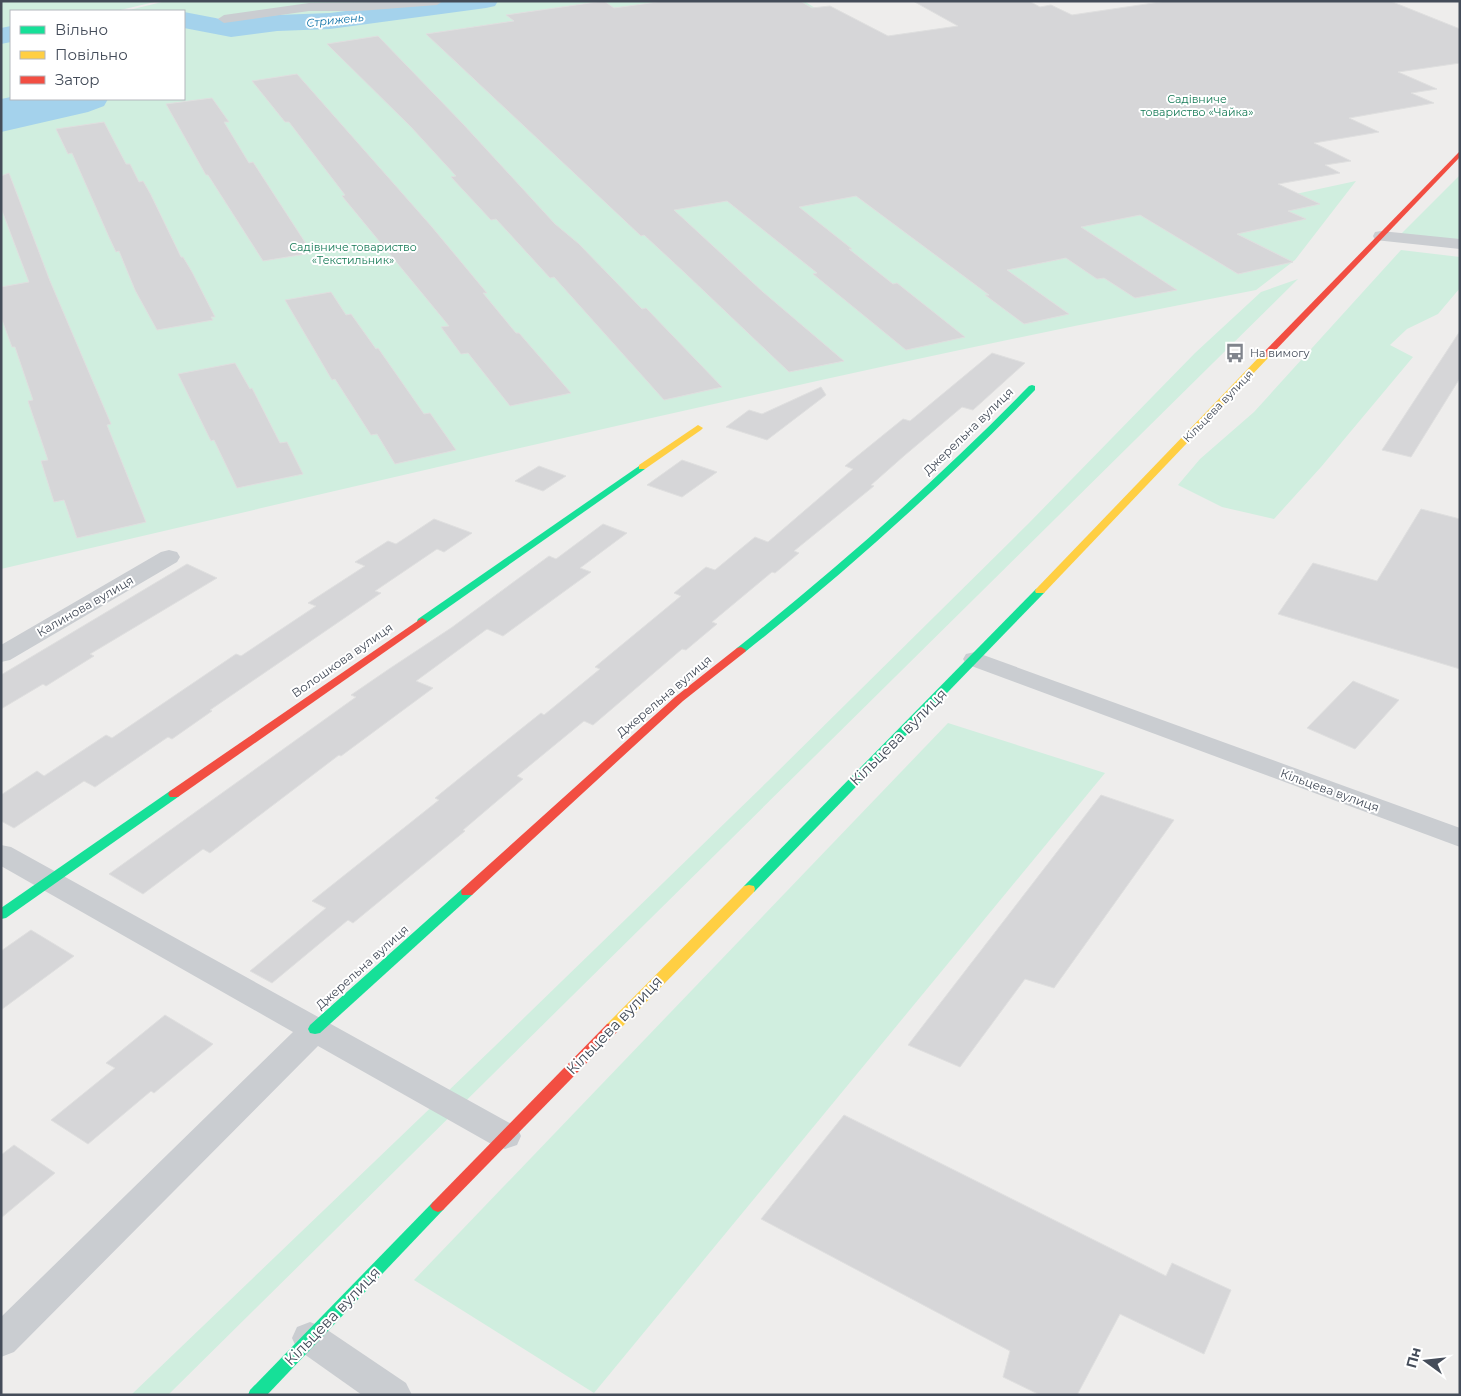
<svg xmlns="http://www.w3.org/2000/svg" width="1461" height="1396" font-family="Montserrat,sans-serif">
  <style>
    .green { fill: #d0eedf }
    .water { fill: #a4d2ec }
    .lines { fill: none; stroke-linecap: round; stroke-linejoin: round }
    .river { fill: #a4d2ec; fill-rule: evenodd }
    .building { fill: #d6d6d8; stroke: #dfdfdf }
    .street { fill: #cacdd1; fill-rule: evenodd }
    .fast { fill: #16e098; fill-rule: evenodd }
    .slow { fill: #ffcf43; fill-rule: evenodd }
    .jam { fill: #f24e42; fill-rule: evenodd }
    .labels { text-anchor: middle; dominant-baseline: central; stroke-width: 4; stroke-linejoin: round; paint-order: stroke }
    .far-water-label { font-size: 11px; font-style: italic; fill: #0a6fa6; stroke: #fff }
    .far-park-label { font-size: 11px; fill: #157a56; stroke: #fff }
    .far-poi-label { font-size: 11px; fill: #444c59; stroke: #fff; text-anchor: start }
    .far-street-label { font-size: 11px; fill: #444c59; stroke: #fff }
    .street-label { font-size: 12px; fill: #444c59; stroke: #fff }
    .near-street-label { font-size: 15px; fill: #444c59; stroke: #fff }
  </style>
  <rect width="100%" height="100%" fill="#eeedec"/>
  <!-- green -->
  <g class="green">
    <polygon points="1,1 159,1 116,11 11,11 11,34 1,36"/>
    <polygon points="166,1 470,1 288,21 184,17 184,11 125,11"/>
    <path d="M505,1H804L831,18L1207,213L1356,181L1295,260L1256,290C835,371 418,472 1,569V38L11,36V99H184V20L340,24Z"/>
    <polygon points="1460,175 1460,246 1396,239"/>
    <polygon points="1401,250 1460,257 1460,288 1438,314 1407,329 1390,345 1413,357 1321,467 1274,519 1222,507 1178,485 1200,459 1254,412"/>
    <polygon points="1298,279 168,1395 131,1395 494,1047 768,781 1028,524 1195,353 1261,292"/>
    <polygon points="948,723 1105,773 594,1393 414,1280"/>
  </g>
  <!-- water -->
  <polygon class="water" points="11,97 11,99 108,99 104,106 88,112 1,132 1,99"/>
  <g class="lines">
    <!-- river -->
    <g class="river">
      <polygon points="426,1 498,1 495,6 486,8 330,29 277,31 231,37 184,28 184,12 231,21 277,15 330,13"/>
      <polygon points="11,26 11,42 1,44 1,28"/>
    </g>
  </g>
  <!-- building -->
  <g class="building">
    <polygon points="604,1 614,8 665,1 800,1 812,8 830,6 888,36 958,26 913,1 1029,1 1040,7 1051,5 1072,15 1167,1 1390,1 1460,29 1460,63 1398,72 1437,89 1411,93 1434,103 1349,118 1379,132 1314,143 1351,161 1325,165 1340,173 1278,184 1320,204 1288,211 1306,219 1237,234 1293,262 1238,274 1140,215 1081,227 1177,290 1135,298 1104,278 1097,279 1066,258 1007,270 1069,314 1024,324 985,295 989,295 856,196 799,207 852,249 849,249 893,284 897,283 965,337 906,350 813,274 817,273 727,201 674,210 763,292 844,361 789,372 686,274 644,235 641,236 426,34 514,21 506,15"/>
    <polygon points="378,36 464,125 555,224 579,244 642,309 646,308 722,387 664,400 554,277 550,278 496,219 491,220 451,177 456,176 411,127 327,44"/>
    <polygon points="297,74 432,227 487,293 483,293 516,333 519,333 571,393 510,406 468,353 461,354 441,327 449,326 342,196 345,195 289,122 285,122 252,81"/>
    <polygon points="212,98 229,122 224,122 249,163 253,162 312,253 263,261 208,175 206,175 166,104"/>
    <polygon points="104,122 126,164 130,164 139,182 143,181 151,195 181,257 183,257 192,272 215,317 211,317 213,320 157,330 135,290 119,251 116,252 109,237 72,153 68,154 56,129"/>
    <polygon points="9,173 50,281 111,424 107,425 146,522 77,538 64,500 54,502 41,461 48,460 28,401 33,400 15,347 12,347 1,317 1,287 29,282 1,208 1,176"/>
    <polygon points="331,292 346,315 351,314 376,349 378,348 424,414 430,413 456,450 395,464 377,434 371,435 335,379 332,380 285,300"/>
    <polygon points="1460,331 1460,378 1411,457 1382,450"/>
    <polygon points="992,353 1025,363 973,410 962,407 905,455 871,485 874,486 794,551 799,553 775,573 772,572 712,622 717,624 686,650 682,649 593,725 584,721 517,776 523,779 463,830 465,831 353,923 348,920 272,983 250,971 326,908 312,901 439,800 435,798 482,760 541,713 544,715 600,669 595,667 681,596 674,593 706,567 715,570 755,537 768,542 853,469 845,466 903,419 910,421"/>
    <polygon points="235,363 250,389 252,388 280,443 287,442 303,474 237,488 214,440 211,441 178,374"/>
    <polygon points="821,387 826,395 767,440 726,427 749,410 762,414"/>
    <polygon points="682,460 717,472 682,497 647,485"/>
    <polygon points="539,466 566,476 543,491 515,481"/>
    <polygon points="1421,509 1460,519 1460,669 1278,614 1313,563 1377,581"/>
    <polygon points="434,519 472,533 444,552 437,549 375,591 381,593 210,710 212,711 172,739 168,737 95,787 84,781 14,828 1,821 1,795 37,771 44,776 106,735 112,738 236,654 241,656 316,606 308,603 365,566 355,562 388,541 396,544"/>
    <polygon points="603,524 627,533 580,568 591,572 503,636 487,629 416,681 433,688 341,756 339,755 210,853 203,849 143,894 109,874 356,697 351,695 389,669 451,628 549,556 556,559"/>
    <polygon points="187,564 217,578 90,654 94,656 46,686 43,684 1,709 1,675"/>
    <polygon points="1353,681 1399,700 1355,749 1307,728"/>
    <polygon points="1101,795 1174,820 1054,988 1025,979 960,1067 908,1045"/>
    <polygon points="31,930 74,956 1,1010 1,951"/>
    <polygon points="165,1015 213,1044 154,1093 151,1091 88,1144 51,1120 115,1068 106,1063"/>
    <polygon points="844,1115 1166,1276 1172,1263 1231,1290 1204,1354 1120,1314 1077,1395 1040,1395 1003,1377 1010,1351 761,1219"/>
    <polygon points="14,1145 55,1173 1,1218 1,1155"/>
  </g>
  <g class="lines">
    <!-- street -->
    <g class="street">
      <polygon points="443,1 437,5 359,11 309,11 224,23 218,19 224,15 309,3"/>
      <polygon points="1381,231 1460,239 1460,249 1375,240 1373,236 1375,232"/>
      <polygon points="169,550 177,552 180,557 177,562 10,660 1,662 1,645 161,552"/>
      <polygon points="975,652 1460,828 1460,847 966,664 963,659 966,654"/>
      <polygon points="1,845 11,847 517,1127 521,1136 517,1145 505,1149 493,1145 318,1046 14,1352 1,1357 1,1317 293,1032 1,866"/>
      <polygon points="310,1322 323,1327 406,1383 412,1395 362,1395 297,1349 292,1338 297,1327"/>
    </g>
    <!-- fast -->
    <g class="fast">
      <path d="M1032,385L1035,386V390C944,484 847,571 745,652H737L736,650L737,648C840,566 937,480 1029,386Z"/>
      <polygon points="642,464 645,465 645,469 426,623 418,623 417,621 418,619"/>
      <polygon points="1040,588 1045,591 1044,593 754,892 744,892 743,889 744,886 1036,589"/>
      <polygon points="174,790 178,791 180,794 178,797 6,918 1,919 1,908 170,791"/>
      <polygon points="467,888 472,889 473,892 472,895 320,1033 315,1034 310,1033 308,1029 310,1025 462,889"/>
      <polygon points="438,1200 443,1202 446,1206 443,1210 267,1395 248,1395 250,1390 433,1202"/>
    </g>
    <!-- slow -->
    <g class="slow">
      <polygon points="1266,352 1270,355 1269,357 1044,593 1036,593 1035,591 1036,589 1263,353"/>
      <polygon points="698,425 703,428 701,430 645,469 639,469 639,465"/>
      <polygon points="749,885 754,886 755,889 754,892 617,1032 612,1033 607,1032 605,1028 607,1024 744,886"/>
    </g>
    <!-- jam -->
    <g class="jam">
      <polygon points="1460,151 1460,157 1269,357 1263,357 1263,353"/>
      <polygon points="422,618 427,621 426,623 178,797 170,797 168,794 170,791"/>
      <polygon points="741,647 746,650 745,652 683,701 472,895 462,895 461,892 462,889 675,697 737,648"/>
      <polygon points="612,1023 617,1024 619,1028 617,1032 443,1210 438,1212 433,1210 430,1206 433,1202 607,1024"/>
    </g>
  </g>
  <!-- icons -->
  <defs>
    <symbol id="bus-bare" viewBox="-9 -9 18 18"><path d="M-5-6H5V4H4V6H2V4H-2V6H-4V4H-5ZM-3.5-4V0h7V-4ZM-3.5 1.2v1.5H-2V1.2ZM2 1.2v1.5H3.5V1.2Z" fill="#80848c" stroke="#fff" stroke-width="2.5" paint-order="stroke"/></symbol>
  </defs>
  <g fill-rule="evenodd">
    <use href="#bus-bare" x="1221" y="339" width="28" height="28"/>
  </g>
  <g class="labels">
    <!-- far-water labels -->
    <g class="far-water-label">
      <text transform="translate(335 20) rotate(-6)">Стрижень</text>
    </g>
    <!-- far-park labels -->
    <g class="far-park-label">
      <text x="1197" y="99">Садівниче<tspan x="1197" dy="13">товариство «Чайка»</tspan></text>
      <text x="353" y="247">Садівниче товариство<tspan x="353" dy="13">«Текстильник»</tspan></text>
    </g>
    <!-- far-poi labels -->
    <g class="far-poi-label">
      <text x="1250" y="353">На вимогу</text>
    </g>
    <!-- far-street labels -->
    <g class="far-street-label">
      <text transform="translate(1218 406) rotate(-46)">Кільцева вулиця</text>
    </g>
    <!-- street labels -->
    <g class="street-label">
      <text transform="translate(968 431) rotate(-44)">Джерельна вулиця</text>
      <text transform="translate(85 606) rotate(-30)">Калинова вулиця</text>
      <text transform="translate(342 660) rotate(-35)">Волошкова вулиця</text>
      <text transform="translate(664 696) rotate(-40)">Джерельна вулиця</text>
      <text transform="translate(1330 790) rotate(20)">Кільцева вулиця</text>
      <text transform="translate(362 967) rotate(-42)">Джерельна вулиця</text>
    </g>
    <!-- near-street labels -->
    <g class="near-street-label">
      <text transform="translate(898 737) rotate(-45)">Кільцева вулиця</text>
      <text transform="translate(614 1025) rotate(-46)">Кільцева вулиця</text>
      <text transform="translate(332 1316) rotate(-46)">Кільцева вулиця</text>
    </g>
  </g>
  <!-- border -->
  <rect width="1461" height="1396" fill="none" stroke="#444c59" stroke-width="5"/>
  <!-- legend -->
  <rect x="10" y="10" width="175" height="90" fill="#ffffff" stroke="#b4b7bd"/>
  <rect x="20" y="26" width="25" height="8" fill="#16e098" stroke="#b4b7bd"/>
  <text x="55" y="35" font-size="15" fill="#444c59">Вільно</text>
  <rect x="20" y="51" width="25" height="8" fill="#ffcf43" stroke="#b4b7bd"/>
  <text x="55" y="60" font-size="15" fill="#444c59">Повільно</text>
  <rect x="20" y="76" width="25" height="8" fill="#f24e42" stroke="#b4b7bd"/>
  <text x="55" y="85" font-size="15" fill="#444c59">Затор</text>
  <!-- north arrow -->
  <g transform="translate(1426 1361) rotate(285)" stroke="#ffffff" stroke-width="4" paint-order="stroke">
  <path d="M0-4L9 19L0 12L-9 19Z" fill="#444c59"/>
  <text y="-8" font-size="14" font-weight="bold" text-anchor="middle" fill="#444c59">Пн</text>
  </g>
</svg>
